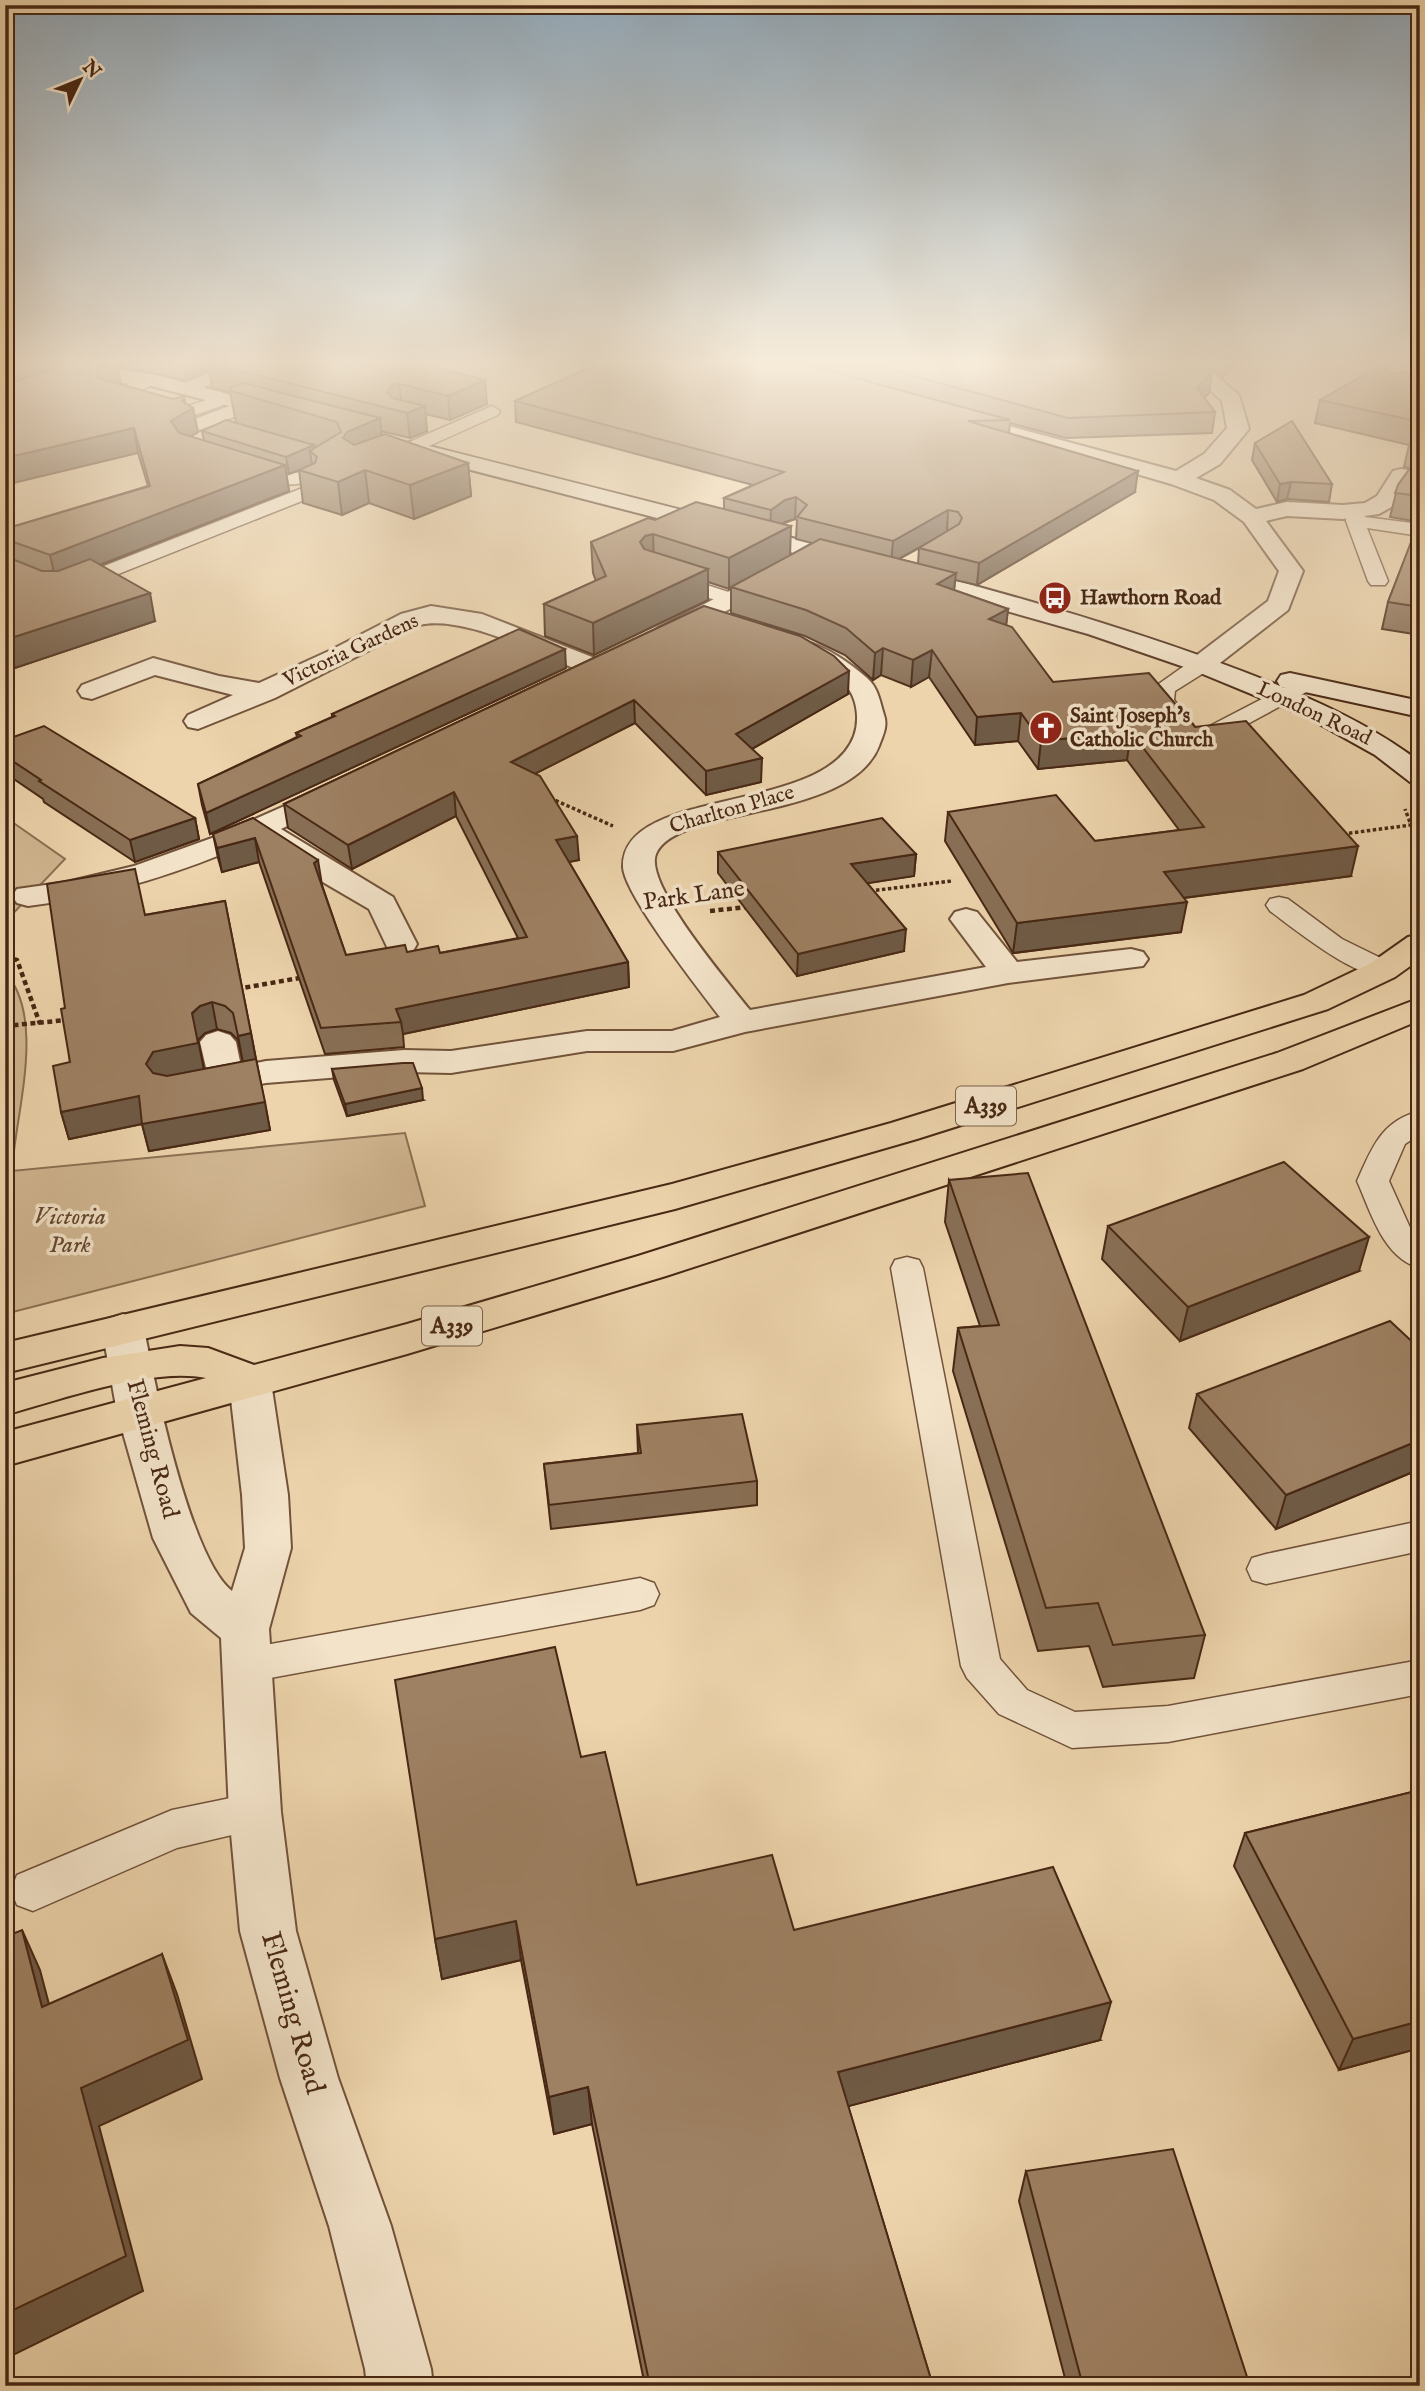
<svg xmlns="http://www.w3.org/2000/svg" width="1425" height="2391" font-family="'IM FELL English',serif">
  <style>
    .green { fill: #d1b792; stroke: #8c7053; stroke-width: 2 }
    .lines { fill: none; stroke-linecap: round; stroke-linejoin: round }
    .lane-casing { stroke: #71533a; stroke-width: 3 }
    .street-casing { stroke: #71533a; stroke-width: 4 }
    .secondary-casing { stroke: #482814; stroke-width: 4 }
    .highway-casing { stroke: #482814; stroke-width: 4 }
    .path-far2 { stroke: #482814; stroke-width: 2.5; stroke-dasharray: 2.5 2; stroke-linecap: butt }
    .path-far1 { stroke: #482814; stroke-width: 3.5; stroke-dasharray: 3.5 2.5; stroke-linecap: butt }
    .path { stroke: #482814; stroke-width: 4.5; stroke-dasharray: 5 3.5; stroke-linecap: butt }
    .lane { fill: #f3e3c9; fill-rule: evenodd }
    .street { fill: #f3e3c9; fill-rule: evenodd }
    .secondary { fill: #f3e3c9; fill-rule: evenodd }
    .highway { fill: #edd4ac; fill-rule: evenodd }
    .wall { fill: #886f55; stroke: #482814; stroke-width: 2; fill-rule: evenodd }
    .shaded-wall { fill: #6f5a45; stroke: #482814; stroke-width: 2 }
    .building { fill: #9e8163; stroke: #482814; stroke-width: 2 }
    .labels { text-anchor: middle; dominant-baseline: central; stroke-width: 7; stroke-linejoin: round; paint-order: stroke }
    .far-poi-label { font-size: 21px; font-weight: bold; fill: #482814; stroke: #f3e3c9; text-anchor: start }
    .far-street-label { font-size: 21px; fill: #482814; stroke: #f3e3c9 }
    .shield { fill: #f3e3c9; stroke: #7b604a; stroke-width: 2 }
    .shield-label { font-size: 23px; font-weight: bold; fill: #482814 }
    .street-label { font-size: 24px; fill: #482814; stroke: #f3e3c9 }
    .park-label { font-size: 24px; font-style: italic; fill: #63452d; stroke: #f3e3c9 }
    .near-street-label { font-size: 28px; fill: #482814; stroke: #f3e3c9 }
  </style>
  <rect width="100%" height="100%" fill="#edd4ac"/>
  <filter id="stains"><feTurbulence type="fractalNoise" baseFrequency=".00286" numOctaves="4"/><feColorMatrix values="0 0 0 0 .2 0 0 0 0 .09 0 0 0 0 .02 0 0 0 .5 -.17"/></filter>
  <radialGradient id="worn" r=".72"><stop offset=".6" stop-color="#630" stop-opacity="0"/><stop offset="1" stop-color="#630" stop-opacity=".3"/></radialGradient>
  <!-- green -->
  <g class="green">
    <polygon points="5,817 65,859 5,922"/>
    <path d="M5,972C47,1019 15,1114 12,1171L405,1133L425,1206L5,1314Z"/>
  </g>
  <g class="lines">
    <defs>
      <g id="lane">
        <polygon points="232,363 254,363 193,393 181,393 179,389 181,385"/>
        <polygon points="152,375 160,380 158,383 126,396 177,410 223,394 231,399 229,403 178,421 104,401 102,397 104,393"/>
        <polygon points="492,406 500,411 498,415 389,464 383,465 374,460 377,456"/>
        <path d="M333,454L342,459L340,468C309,484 293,490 258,479C251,477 243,476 238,470L247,465C285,474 287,480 325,462L327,455Z"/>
        <polygon points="310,485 317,487 319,491 317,495 63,596 49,596 5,578 5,565 56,585"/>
        <polygon points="1356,505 1363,507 1365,517 1420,524 1420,536 1367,528 1388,581 1385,585 1371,585 1368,581 1346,521 1347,511"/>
        <polygon points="669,573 738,595 741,599 738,603 731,605 662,583 659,579 662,575"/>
        <path d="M1202,658L1210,659L1213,664L1210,669L1175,691L1174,700L1194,726L1191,731C1172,736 1162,715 1152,701L1153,688L1194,659Z"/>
        <polygon points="1304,677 1312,679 1315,684 1312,689 1218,740 1202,740 1199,735 1202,730"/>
        <path d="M1279,897L1288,899L1342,939L1393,964L1397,970L1393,976C1361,984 1296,930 1270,911L1266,905L1270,899Z"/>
        <path d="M1420,1111V1134L1405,1144L1389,1181L1412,1232L1420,1239V1268C1383,1258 1371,1212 1357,1181C1372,1148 1381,1121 1420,1111Z"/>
        <polygon points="907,1257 919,1260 923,1268 1000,1659 1027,1690 1075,1712 1168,1706 1420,1660 1420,1694 1168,1742 1072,1748 999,1714 967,1678 961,1666 891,1268 895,1260"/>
        <polygon points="1420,1521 1420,1551 1266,1584 1252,1580 1247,1569 1252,1558 1266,1554"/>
        <polygon points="640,1578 654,1583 659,1594 654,1605 640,1610 248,1682 234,1677 228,1665 234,1653 248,1648"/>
        <polygon points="255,1793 270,1798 276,1812 270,1826 177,1848 33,1911 17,1905 11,1890 17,1875 172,1810"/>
      </g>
      <g id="street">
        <polygon points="1180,363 1202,363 1239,395 1249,429 1220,464 1196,478 1230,490 1256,509 1287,502 1343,505 1365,503 1377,496 1393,471 1401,469 1420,472 1420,486 1407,484 1393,506 1379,514 1343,519 1287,516 1266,521 1303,571 1288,610 1211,670 1202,672 1193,670 1189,664 1193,658 1268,601 1279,571 1244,522 1214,500 1171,484 1079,457 950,422 947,418 950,414 957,412 1176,471 1204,454 1227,428 1222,401"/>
        <polygon points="248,399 255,401 258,405 255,409 199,430 192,428 188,424 192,420"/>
        <polygon points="778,566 787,568 790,573 787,578 676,638 667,641 658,638 654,633 658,628"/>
        <path d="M431,606L482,614L605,662L609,668L605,674L596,676L587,674C543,656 464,614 419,625L275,698L198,729L188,727L184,721L188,715L233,695L155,675L92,699L82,697L78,691L82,685L153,658L219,676L259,683L329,651L401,614Z"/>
        <path d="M803,641C829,648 847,661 867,678C878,687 880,702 884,715C888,726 883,735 879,746C849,822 676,805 656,854C644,885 729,983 750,1010L986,967L950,919L955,912L966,909L977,912L1017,962L1131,949L1143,952L1148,959L1143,966L1008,983L745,1032L673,1051H587L451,1073L404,1072L266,1083L209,1094L196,1091L191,1083L196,1075L207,1072L200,1042L206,1035L218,1031L230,1035L236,1042L241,1066L266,1061L404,1050L451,1051L587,1031H672L720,1017C701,992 622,892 623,866C623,786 825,815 854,736C859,723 858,704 850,691C838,671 799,662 790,649L794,643Z"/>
        <path d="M332,785L342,788L347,794L342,800L281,829L393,897L417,944L413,951L401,954L389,951L369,909L297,867L261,838C185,871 110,896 28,906L17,903L12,896L17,889L67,882L134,866L212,838Z"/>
        <path d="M123,1314L138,1319L144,1329C155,1385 190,1558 232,1591L245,1548L242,1495L229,1382L235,1371L250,1366L265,1371L271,1382L288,1495L291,1548L269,1629L281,1812L296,1931L338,2078L391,2226L431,2369L433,2386H367L365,2369L329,2226L280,2078L240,1931L229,1812L221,1638L191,1613L153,1538L117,1412L102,1329L108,1319Z"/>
      </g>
      <g id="secondary">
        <polygon points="55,363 83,363 92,367 152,374 290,410 293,414 290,418 283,420 151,386 88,379 58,367"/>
        <path d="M413,442C543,474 673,508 804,541C965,582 1126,624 1280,686L1277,681L1281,675L1290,673L1420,701V717L1282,687C1331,707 1378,730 1420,762V785L1410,782L1375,755L1307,717L1193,670L1088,634L886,577L405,453L402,448L405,443Z"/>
      </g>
      <g id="highway">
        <polygon points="1420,934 1420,959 1395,977 1328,1009 917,1139 675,1209 5,1373 5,1343 672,1184 891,1123 1304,995 1371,963 1408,937"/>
        <path d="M1420,998V1020L1303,1069L666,1276L407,1354L5,1466V1432L206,1378C151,1367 59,1400 5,1415V1383L103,1358L180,1346L208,1348L254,1365L407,1324L638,1256L1277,1053Z"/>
      </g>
    </defs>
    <!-- lane casing -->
    <use href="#lane" class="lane-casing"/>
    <!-- street casing -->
    <use href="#street" class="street-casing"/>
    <!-- secondary casing -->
    <use href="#secondary" class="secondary-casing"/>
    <!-- highway casing -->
    <use href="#highway" class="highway-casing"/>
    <!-- path-far2 -->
    <polyline class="path-far2" points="1417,363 1420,365"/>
    <!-- path-far1 -->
    <g class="path-far1">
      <polyline points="550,798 613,826"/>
      <polyline points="1343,834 1411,825 1405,809"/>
      <polyline points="870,891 952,881"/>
    </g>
    <!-- path -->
    <g class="path">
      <polyline points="710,911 747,907"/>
      <polyline points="5,957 17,960 40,1024"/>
      <polyline points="237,989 305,977"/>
      <polyline points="5,1026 67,1020"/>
      <polyline points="5,1048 10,1060 5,1083"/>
    </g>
    <!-- lane -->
    <use href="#lane" class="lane"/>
    <!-- street -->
    <use href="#street" class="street"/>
    <!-- secondary -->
    <use href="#secondary" class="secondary"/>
    <!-- highway -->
    <use href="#highway" class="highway"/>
  </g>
  <!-- wall -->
  <g class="wall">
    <path d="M5,363H63V366L69,363H442L433,367L487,404L450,420L425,414L427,431L410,438L381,431L382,435L468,463L471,496L414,519L369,503L342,515L303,503L299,470L289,474L286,473L289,491L101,565L155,621L15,668L5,661V529L148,486L138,453ZM117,366L186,380L209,370L212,387L230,392L236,423L202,431L204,441L190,437L198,432L185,403L120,384H121Z"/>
    <path d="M600,363H1201L1209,393L1204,398L1215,412L1212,433L1066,438L1010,423L1009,433L1135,492L977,585L955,580L954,590L1008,609L1006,625L1053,682L1195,727L1351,876L1184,898L1181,932L1013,953L945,841L948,812L1095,841L1179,830L1127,760L1038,769L1018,741L975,745L929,677L911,687L881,675L873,680L845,655L805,636L731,613V588L729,589L708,582V600L594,655L545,636L544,604L596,581L593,573L591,542L655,520L724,509V498L753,485L516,422L515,401ZM795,519L797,520L796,539L812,543L791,555L782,524ZM919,548L918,564L899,559Z"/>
    <polygon points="1206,363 1236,363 1223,377"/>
    <polygon points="1390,373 1420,384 1420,635 1382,629 1388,602 1419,522 1390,517 1398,485 1410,468 1404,467 1409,445 1315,423 1320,400"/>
    <polygon points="1255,443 1332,484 1329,502 1287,499 1277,502 1252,460"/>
    <polygon points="704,606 848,694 752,749 761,782 706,795 635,723 536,773 579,860 569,862 628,962 629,987 403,1034 404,1047 325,1054 259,862 222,872 218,858 213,834 253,818 322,885 346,955 407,952 440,953 518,938 456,816 352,869 288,828 284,804"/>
    <polygon points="566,668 210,834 202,805 198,784 297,737 296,733 332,717 332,714"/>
    <polygon points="5,740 195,818 199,839 135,862 44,802 43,799 5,773"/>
    <polygon points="718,852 916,854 914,876 867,883 904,951 797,976 718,873"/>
    <path d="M225,901L270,1130L149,1151L142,1124L69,1139L61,1112L70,1062L65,1008L145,915ZM217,1029L231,1033L238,1040L243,1062L204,1069L198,1040L205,1033Z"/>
    <polygon points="332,1069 423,1100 347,1116 334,1080"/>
    <polygon points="1420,1166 1420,1178 1417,1175"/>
    <polygon points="949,1180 1205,1635 1194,1678 1103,1687 1089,1646 1038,1651 953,1371 958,1328 980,1326 945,1222"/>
    <polygon points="1108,1226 1359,1271 1180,1341 1102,1259"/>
    <polygon points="1420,1349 1420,1469 1276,1529 1189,1428 1197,1394"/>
    <polygon points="637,1425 757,1481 757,1505 551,1529 544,1464 638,1453"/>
    <polygon points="581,1757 637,1885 794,1930 1100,2040 848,2106 933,2386 645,2386 592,2124 554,2134 521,1960 442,1979 435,1939"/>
    <polygon points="1420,1790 1420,2048 1339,2070 1234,1866 1245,1833"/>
    <polygon points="1026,2171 1250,2386 1067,2386 1019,2201"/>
  </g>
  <!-- shaded-wall -->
  <g class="shaded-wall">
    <polygon points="19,363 63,363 65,373 5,394 5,368"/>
    <polygon points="108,363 117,363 121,384 102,392 97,378 97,368"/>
    <polygon points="183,363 208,363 209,370 186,380"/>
    <polygon points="397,363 442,363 399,381"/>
    <polygon points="1225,363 1236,363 1223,377"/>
    <polygon points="1212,373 1209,393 1194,409 1197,388"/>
    <polygon points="485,380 487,404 450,420 448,396"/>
    <polygon points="399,384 402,408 395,409 387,392 392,385"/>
    <polygon points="184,396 187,412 193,408 198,432 176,445 171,421"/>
    <polygon points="425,406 427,431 410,438 407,413"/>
    <polygon points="380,418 383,450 347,471 343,438 347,432"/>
    <polygon points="134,428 138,453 5,485 5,458"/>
    <polygon points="314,445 315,455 310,451 312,465 289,474 286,457"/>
    <polygon points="468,463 471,496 414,519 410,485"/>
    <polygon points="285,465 289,491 56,582 50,555"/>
    <polygon points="365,470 369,503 342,515 338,482"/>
    <polygon points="1138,471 1135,492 977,585 979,563"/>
    <polygon points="1291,482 1287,499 1277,502 1280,484"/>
    <polygon points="796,497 795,519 785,522 770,532 771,510 785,500"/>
    <polygon points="948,510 947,532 891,563 893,541"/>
    <polygon points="791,526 790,557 729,589 729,558"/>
    <polygon points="653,534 654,565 640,542 645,536"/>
    <polygon points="708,569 708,600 594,655 593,623"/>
    <polygon points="956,573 953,599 937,584"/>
    <polygon points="150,593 155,621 15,668 8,639"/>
    <polygon points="1008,609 1005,635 989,619"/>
    <polygon points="883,648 881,675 873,680 875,653"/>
    <polygon points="565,649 566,668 210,834 206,813"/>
    <polygon points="932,650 929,677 911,687 913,660"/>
    <polygon points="849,671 848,694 736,758 736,734"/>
    <polygon points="634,700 635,723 513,785 511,762"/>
    <polygon points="1021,713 1018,741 975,745 977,717"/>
    <polygon points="1131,732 1127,760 1038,769 1041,741"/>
    <polygon points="762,758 761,782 706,795 706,771"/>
    <polygon points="454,792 456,816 352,869 348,845"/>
    <polygon points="195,818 199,839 135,862 130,840"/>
    <polygon points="577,836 579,860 558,864 556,840"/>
    <polygon points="255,838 259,862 222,872 217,848"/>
    <polygon points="1358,846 1351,876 1159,901 1164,872"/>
    <polygon points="916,854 914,876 850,886 851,864"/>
    <polygon points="318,860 322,885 317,887 314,863"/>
    <polygon points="1187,902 1181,932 1013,953 1017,923"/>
    <polygon points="906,929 904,951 797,976 798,954"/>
    <polygon points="628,962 629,987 403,1034 401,1022 396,1009"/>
    <polygon points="212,1002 217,1029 205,1033 198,1040 204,1070 153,1091 146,1064 153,1052 200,1006"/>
    <polygon points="251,1033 256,1060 243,1063 238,1036"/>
    <polygon points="422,1088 423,1100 347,1116 345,1104"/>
    <polygon points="139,1096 265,1102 270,1130 149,1151 142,1124 69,1139 61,1112"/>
    <polygon points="1369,1237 1359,1271 1180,1341 1188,1307"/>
    <polygon points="1420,1440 1420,1469 1276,1529 1286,1495"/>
    <polygon points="516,1921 521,1960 442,1979 435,1939"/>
    <polygon points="22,1930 40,1970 60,2046 42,2007"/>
    <polygon points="162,1954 177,1994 202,2079 99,2126 143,2291 5,2359 5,2314 81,2088"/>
    <polygon points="1111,2002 1100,2040 834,2110 838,2072"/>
    <polygon points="1420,2021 1420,2048 1339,2070 1353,2039"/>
    <polygon points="588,2087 592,2124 554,2134 549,2097"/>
  </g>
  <!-- building -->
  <g class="building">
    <polygon points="5,363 19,363 5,368"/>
    <polygon points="69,363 108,363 97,368 97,378 173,399 184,396 182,401 193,408 171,421 179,433 285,465 50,555 5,539 5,529 150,486 134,428 5,458 5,385"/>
    <polygon points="210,363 421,363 485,380 448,396 399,384 392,385 387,392 392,398 425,406 407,413"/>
    <polygon points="600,363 800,363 1010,420 968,421 1138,471 979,563 919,548 959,524 962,518 958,512 948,510 893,541 797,517 807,505 796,497 785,500 771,510 724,498 784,472 515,401"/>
    <polygon points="866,363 1201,363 1212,373 1197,388 1215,412 1068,418"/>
    <polygon points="1381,365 1390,373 1405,372 1420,384 1420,446 1410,443 1416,421 1320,400"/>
    <polygon points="243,383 380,418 347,432 343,438 354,445 385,434 468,463 410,485 365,470 338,482 299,470 315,463 317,457 310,451 341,432 337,422 231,391 230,388"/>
    <polygon points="226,420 314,445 286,457 202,431"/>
    <polygon points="1292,421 1332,484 1291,482 1280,484 1255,443"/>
    <polygon points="1414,463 1420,463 1420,496 1395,493 1398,485"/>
    <polygon points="696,502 791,526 729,558 653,534 645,536 640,542 644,549 708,569 593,623 544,604 606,576 591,542 648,518 655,520"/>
    <polygon points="1420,519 1420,607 1388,602"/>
    <polygon points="820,539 956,573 937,584 1008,609 989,619 1012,627 1053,682 1149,673 1195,727 1246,721 1358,846 1164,872 1187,902 1017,923 948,812 1056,795 1095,841 1204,827 1131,732 1041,741 1021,713 977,717 932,650 913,660 883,648 875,653 846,628 806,610 731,587"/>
    <polygon points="5,556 42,571 58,571 90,559 150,593 8,639 5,637"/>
    <polygon points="704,606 800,636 834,656 849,671 736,734 762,758 706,771 634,700 511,762 540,776 577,836 556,840 628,962 396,1009 401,1022 321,1028 255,838 217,848 213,834 253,818 318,860 314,863 346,955 405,945 407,952 438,946 440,953 527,937 454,792 348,845 284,804"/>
    <polygon points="519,629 565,649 206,813 198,784 301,736 296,733 335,716 332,714"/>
    <polygon points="44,726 195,818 130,840 39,781 41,780 5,756 5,740"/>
    <polygon points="882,818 916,854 851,864 906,929 798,954 718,852"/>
    <polygon points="135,869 145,915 225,901 251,1033 238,1036 233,1013 225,1006 212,1002 200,1006 192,1013 198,1043 153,1052 146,1064 153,1073 167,1076 256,1059 265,1102 142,1124 139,1096 61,1112 53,1066 70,1062 61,1009 65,1008 47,884"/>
    <polygon points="403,1063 413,1063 422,1088 345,1104 332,1069"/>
    <polygon points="1284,1162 1369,1237 1188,1307 1108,1226"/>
    <polygon points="1028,1173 1205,1635 1113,1645 1098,1603 1046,1608 958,1328 999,1325 949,1180"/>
    <polygon points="1390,1321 1420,1349 1420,1440 1286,1495 1197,1394"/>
    <polygon points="742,1414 757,1481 549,1505 544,1464 641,1453 637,1425"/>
    <polygon points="555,1647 581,1757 605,1752 637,1885 772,1855 794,1930 1053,1867 1111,2002 838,2072 933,2386 650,2386 588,2087 549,2097 516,1921 435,1939 395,1680"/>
    <polygon points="1420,1790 1420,2021 1353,2039 1245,1833"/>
    <polygon points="22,1930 42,2007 162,1954 188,2040 81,2088 126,2256 5,2314 5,1937"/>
    <polygon points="1173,2149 1250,2386 1083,2386 1026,2171"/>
  </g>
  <!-- sky -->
  <linearGradient id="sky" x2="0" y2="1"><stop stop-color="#93aabb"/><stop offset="0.52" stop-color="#f7ecda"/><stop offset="1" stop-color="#f7ecda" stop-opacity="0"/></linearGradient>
  <rect width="1425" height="698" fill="url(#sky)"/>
  <!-- icons -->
  <defs>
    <symbol id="bus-disc" viewBox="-11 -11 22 22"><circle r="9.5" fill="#8f2418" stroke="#f3e3c9"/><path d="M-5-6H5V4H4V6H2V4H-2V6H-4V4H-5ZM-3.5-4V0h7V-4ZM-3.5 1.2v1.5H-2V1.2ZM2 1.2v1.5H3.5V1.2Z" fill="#fff"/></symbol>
    <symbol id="church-disc" viewBox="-11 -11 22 22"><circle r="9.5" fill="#8f2418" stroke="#f3e3c9"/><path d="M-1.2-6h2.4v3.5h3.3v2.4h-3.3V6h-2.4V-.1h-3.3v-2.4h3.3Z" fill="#fff"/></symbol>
  </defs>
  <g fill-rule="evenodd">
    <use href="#bus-disc" x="1036" y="579" width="38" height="38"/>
    <use href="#church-disc" x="1027" y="709" width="38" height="38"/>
  </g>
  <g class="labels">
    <!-- far-poi labels -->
    <g class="far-poi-label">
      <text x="1080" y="598">Hawthorn Road</text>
      <text x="1070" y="716">Saint Joseph's<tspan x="1070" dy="24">Catholic Church</tspan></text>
    </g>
    <!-- far-street labels -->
    <g class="far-street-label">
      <text transform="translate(351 651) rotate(-25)">Victoria Gardens</text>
      <text transform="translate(1314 714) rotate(25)">London Road</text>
      <text transform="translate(732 810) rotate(-16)">Charlton Place</text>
    </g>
    <!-- shield labels -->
    <g class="shield">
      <rect x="956" y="1086.5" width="60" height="39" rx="5"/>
      <rect x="422" y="1306.5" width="60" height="39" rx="5"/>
    </g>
    <g class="shield-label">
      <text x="986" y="1106">A339</text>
      <text x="452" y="1326">A339</text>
    </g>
    <!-- street labels -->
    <g class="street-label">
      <text transform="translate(694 896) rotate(-8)">Park Lane</text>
      <text transform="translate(152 1449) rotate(75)">Fleming Road</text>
    </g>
    <!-- park labels -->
    <g class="park-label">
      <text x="70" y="1217">Victoria<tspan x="70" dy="28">Park</tspan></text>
    </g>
    <!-- near-street labels -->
    <g class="near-street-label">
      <text transform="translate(292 2013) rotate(74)">Fleming Road</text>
    </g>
  </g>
  <!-- margin -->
  <rect width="1425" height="2391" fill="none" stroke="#edd4ac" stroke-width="28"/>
  <rect x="7" y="7" width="1411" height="2377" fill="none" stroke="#482814" stroke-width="3.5"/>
  <rect x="14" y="14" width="1397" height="2363" fill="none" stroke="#482814" stroke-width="2"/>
  <!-- north arrow -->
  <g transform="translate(80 80) rotate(47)" stroke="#f3e3c9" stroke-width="5" paint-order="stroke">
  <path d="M0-5L12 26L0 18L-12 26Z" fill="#482814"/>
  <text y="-10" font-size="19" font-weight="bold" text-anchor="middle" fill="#482814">N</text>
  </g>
  <rect width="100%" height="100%" filter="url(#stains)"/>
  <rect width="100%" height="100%" fill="url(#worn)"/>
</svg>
